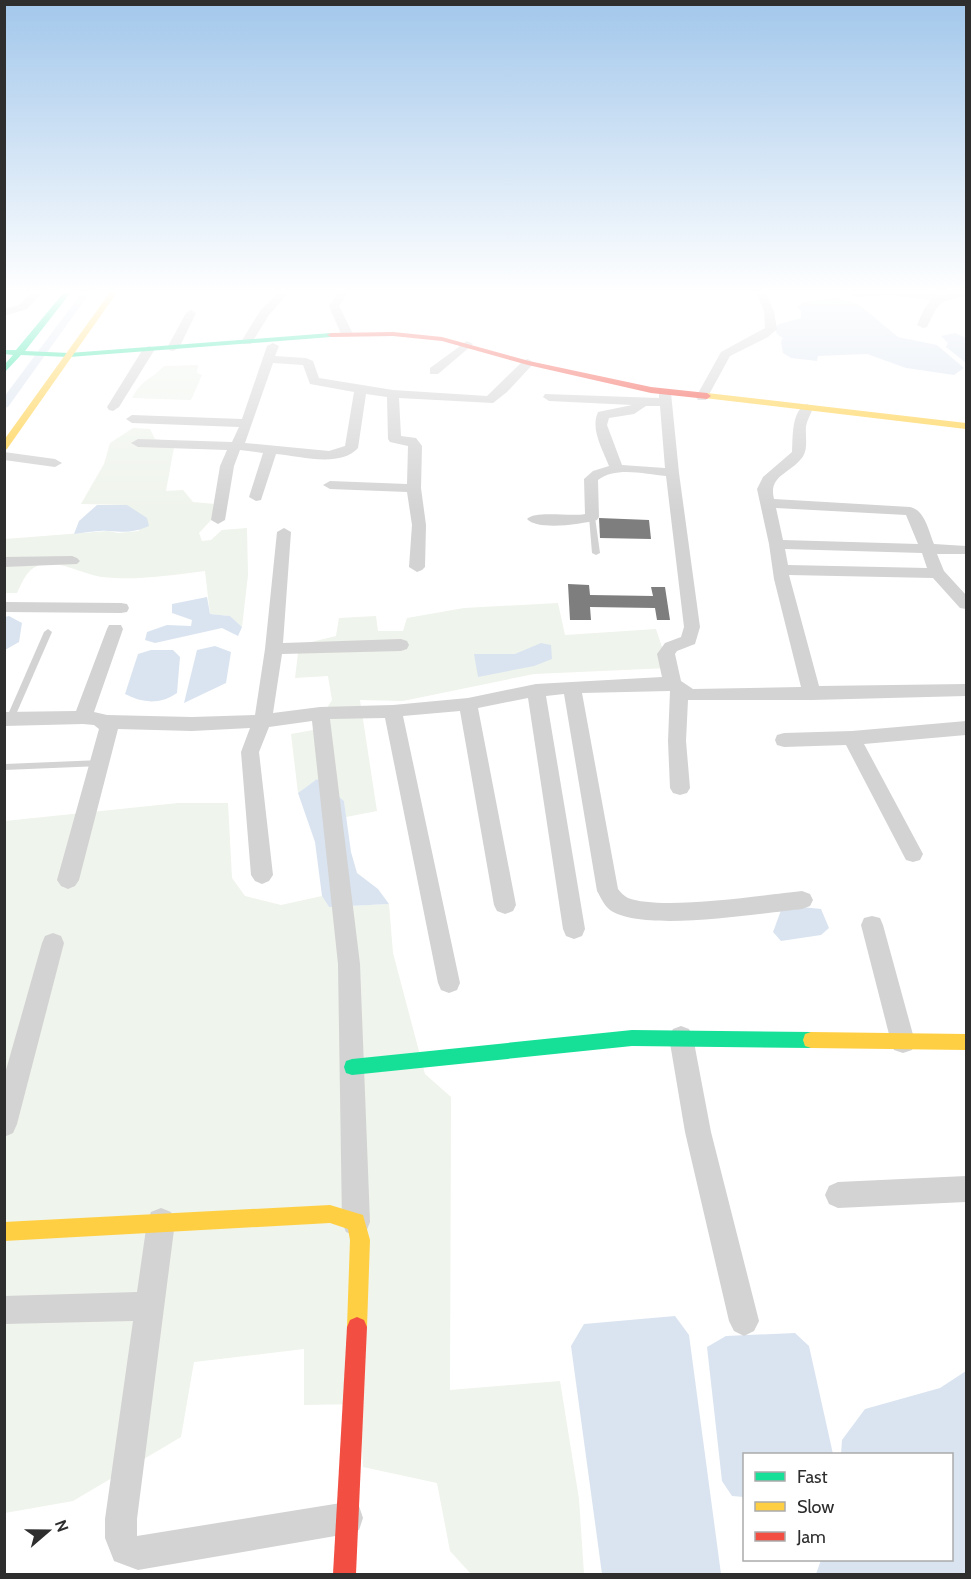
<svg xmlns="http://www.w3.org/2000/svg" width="971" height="1579" font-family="Cabin,sans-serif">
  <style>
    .green { fill: #eff4ec }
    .water { fill: #dae4f0 }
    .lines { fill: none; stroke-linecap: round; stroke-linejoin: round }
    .canal { fill: #dae4f0; fill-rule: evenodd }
    .building { fill: #7e7e7e }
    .lane { fill: #d3d3d3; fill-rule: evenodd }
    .street { fill: #d3d3d3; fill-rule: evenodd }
    .fast { fill: #16e098; fill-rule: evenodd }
    .slow { fill: #ffcf43; fill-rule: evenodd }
    .jam { fill: #f24e42; fill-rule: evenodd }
  </style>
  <rect width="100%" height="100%" fill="#fff"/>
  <!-- green -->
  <g class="green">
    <path d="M198,365L197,373L202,375L191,400L132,398C143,378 150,381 164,366Z"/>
    <path d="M133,428L150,429L155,439L175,442L166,491L183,490L193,502L215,504L212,519L199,533L202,541L211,540L222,530L247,528L248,575L242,627L230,616L210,614L205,571C172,575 136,581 102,577C84,575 55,558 39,565C26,570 23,581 17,593H5V539L108,531L118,533L139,531L127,505L81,504L104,464L110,443Z"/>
    <polygon points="558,603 565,635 656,629 669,668 534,674 403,701 360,700 377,811 346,817 344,801 317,779 298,793 291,734 313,730 332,700 328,676 295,678 299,645 336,636 339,618 376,616 378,631 403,631 407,618 464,608"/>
    <polygon points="178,803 228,803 232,878 245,896 281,905 322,896 329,907 389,904 393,953 425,1074 451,1097 450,1390 560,1381 579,1499 584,1574 471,1574 450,1551 437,1483 363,1467 360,1404 304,1405 304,1349 194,1362 181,1437 73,1501 5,1513 5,821"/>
  </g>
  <!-- water -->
  <g class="water">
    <polygon points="836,298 858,304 898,337 937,345 964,368 954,375 906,368 867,354 818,356 817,361 791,358 783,353 781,342 783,338 777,334 775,329 779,324 801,318 801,311 797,307 804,302"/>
    <polygon points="955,333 966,338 966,363 946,347 948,343 941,336"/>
    <path d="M97,505H127L147,518L149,526C133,533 125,532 108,531C97,530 85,533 74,534L79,521Z"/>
    <polygon points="207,597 210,614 230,616 242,627 238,636 222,628 155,643 145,640 147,632 167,625 191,626 192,620 172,613 172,604"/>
    <polygon points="9,616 22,623 19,642 5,650 5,617"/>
    <polygon points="541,643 551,645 552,659 534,666 478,677 474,654 515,654"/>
    <polygon points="215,646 231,652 226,683 184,703 197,650"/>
    <path d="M151,650H173L180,657L177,693C160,705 142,703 125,694L138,654Z"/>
    <polygon points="317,779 344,801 351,852 357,873 378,889 389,904 329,907 322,896 315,842 298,793"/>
    <polygon points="783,905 821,909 829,928 821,935 781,941 773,932"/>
    <polygon points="675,1316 689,1335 721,1574 602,1574 571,1346 584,1324"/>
    <polygon points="795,1333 809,1346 833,1454 744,1454 744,1497 732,1496 722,1481 707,1347 726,1336"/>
    <polygon points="966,1371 966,1574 816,1574 821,1560 952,1560 952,1454 841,1454 842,1440 865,1409 940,1388"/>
  </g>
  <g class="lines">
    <!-- canal -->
    <polygon class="canal" points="83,291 91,291 8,407 4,408 4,397"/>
  </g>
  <!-- building -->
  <g class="building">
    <polygon points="599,518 649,520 651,539 600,538"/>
    <polygon points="568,584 589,585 590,595 653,596 651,587 665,587 670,620 657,620 655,608 590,607 591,620 570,620"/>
  </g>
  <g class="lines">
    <!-- lane -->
    <g class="lane">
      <polygon points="592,515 595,517 600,553 596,555 592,553 589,517"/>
      <polygon points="48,629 52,632 14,719 10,722 7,721 6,719 44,632"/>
      <polygon points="101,760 105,763 101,766 4,770 5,764"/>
    </g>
    <!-- street -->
    <g class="street">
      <polygon points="33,291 44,291 27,309 4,316 4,309 19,305"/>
      <polygon points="280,291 290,291 269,315 251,344 243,344 241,342 260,311"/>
      <polygon points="339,291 349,291 339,306 353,334 347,337 341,334 329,306"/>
      <polygon points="755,291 765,291 774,311 777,329 768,337 730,356 706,400 698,400 696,397 721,352 765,328 764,311"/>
      <path d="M842,291H904L942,295L966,291V296C936,302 940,302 927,327L923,328L917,325L924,309L931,300L889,295L857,297Z"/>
      <polygon points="191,310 196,313 179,348 173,351 169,350 167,348 186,313"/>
      <polygon points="467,341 473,344 471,346 438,374 430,374 430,368"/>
      <path d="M273,343L279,346L275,356L306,358L313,361L319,378L393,390L487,396L524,360L528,359L534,363L507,392L493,403L399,398L401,436L416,438L422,446L421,488L426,525L425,567L422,570L417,572L409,567L412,525L407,492L330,489L323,485L330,481L407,484L408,446L390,442L388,439L387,397L366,394L358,448C340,468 300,456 276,454L261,500L256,501L249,497L263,453L240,450L234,466L225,520L218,524L211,520L220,466L227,450L138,447L131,443L138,439L232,442L239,427L132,423L126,419L132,415L242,419L267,346ZM273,363L303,365L310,384L354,392L345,446L329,451L245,443Z"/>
      <polygon points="149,346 155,349 119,407 113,411 109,410 107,407 143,349"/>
      <path d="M665,389L671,393L679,473L700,627L695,644L677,651L675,654L681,681L693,689L801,687L774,579L769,544L757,489L763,477L792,452C793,438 791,410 807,404L813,408C811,414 807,420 806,426C805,437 809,450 801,459C789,474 768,476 774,499L910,507C925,510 929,532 934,544L966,546V554H937L944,571L966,595V609L960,608L933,578L789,575L819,686L966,684V696L812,700H688L686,741L690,788L687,793L680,795L673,793L670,788L668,741L670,691L582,693L618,889C621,893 624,896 628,898C662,911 763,895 802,891L810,894L813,900L810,906L802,909C762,913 642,933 610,910C604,905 601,898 597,891L564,694L546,696L585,929L582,936L574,939L566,936L563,929L528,698L478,708L516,905L513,911L505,914L497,911L494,905L460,711L403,716L460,983L457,990L449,993L441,990L438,983L385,718L330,719L360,964L370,1222L366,1232L356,1236L346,1232L342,1222L338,964L312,721L269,727L259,752L273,875L269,881L262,884L255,881L251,875L241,752L250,728L192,731L118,729L79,880L75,886L68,889L61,886L57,880L99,729L94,725L83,724L4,726V712L76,711L107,629L109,625H121L123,629L94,712L107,715L192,717L255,715L265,649L277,532L284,528L291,532L283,643L401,639L407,641L409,645L407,649L401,651L282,654L273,713L320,707L393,705L468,698L536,684L662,677L657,654L665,643L681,637L684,627L666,476C646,474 615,466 598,480L599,517L597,520C582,524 538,531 527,519C535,510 570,517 585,514L584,479L593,471L609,466C603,450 590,429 598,412L632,405L549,401L543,397L545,394L659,398V393ZM646,406H660L665,468L622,465L607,425L609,418L634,414ZM776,508L906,515L918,544L783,540ZM785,549L922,553L927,568L788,565Z"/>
      <polygon points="4,452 55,459 62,463 55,467 4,460"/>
      <polygon points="72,556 77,558 80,561 77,564 4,567 4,557"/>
      <polygon points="4,602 121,603 127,604 129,608 127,612 121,613 4,612"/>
      <polygon points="966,721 966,735 864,744 923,854 920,860 913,862 906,860 846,745 784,747 777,745 775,740 777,735 784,733 852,731"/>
      <polygon points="872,916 880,918 883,925 915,1042 912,1050 903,1053 894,1050 891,1042 861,925 864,918"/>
      <polygon points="53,933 61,936 64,943 17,1124 13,1133 4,1137 4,1077 42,943 45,936"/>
      <polygon points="681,1026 689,1029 693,1037 711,1132 759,1321 754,1331 744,1336 734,1331 729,1321 685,1132 669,1037 673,1029"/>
      <polygon points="966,1176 966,1202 838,1208 829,1204 825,1195 829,1186 838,1182"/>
      <polygon points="161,1208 171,1212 175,1222 137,1519 137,1536 347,1502 359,1506 363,1518 359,1530 347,1534 138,1570 114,1561 105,1538 105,1519 133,1321 4,1324 4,1296 137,1292 147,1222 151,1212"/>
    </g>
    <!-- fast -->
    <g class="fast">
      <polygon points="65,291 72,291 25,351 69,353 331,333 335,335 331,337 69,357 21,355 4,373 4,365 13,355 4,354 4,350 16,350"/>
      <polygon points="632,1030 811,1032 817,1034 819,1040 817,1046 811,1048 632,1046 352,1075 346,1073 344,1067 346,1061 352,1059"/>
    </g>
    <!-- slow -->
    <g class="slow">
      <polygon points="111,291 118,291 7,449 4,450 4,440"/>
      <polygon points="707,393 966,423 966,429 704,398 703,396"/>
      <polygon points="811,1032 966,1034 966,1050 811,1048 805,1046 803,1040 805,1034"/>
      <polygon points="330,1205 363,1215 370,1240 367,1327 364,1334 357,1337 350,1334 347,1327 350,1240 348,1229 330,1223 4,1241 4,1222"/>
    </g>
    <!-- jam -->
    <g class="jam">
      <polygon points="393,332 442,337 529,361 651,387 707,393 711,396 707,399 651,393 528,365 442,341 393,336 331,337 327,335 331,333"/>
      <polygon points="357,1317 364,1320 367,1327 356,1574 333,1574 347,1327 350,1320"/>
    </g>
  </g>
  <!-- sky -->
  <linearGradient id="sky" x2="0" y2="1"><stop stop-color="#a2c7eb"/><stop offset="0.57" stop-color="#fff"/><stop offset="1" stop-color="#fff" stop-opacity="0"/></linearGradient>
  <rect width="971" height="512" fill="url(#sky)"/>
  <!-- border -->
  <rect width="971" height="1579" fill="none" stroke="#2e2e2e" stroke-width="12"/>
  <!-- legend -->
  <rect x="743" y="1453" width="210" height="108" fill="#ffffff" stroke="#ababab" stroke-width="1.5"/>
  <rect x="755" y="1472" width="30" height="9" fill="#16e098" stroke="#ababab" stroke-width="1.5"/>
  <text x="797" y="1483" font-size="18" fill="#2e2e2e">Fast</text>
  <rect x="755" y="1502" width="30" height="9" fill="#ffcf43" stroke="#ababab" stroke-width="1.5"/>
  <text x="797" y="1513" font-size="18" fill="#2e2e2e">Slow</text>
  <rect x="755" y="1532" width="30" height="9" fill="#f24e42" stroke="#ababab" stroke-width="1.5"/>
  <text x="797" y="1543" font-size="18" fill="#2e2e2e">Jam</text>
  <!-- north arrow -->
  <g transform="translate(48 1531) rotate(70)" stroke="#ffffff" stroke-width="4.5" paint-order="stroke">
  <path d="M0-4.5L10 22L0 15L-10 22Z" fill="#2e2e2e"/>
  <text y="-9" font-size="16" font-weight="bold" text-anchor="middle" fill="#2e2e2e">N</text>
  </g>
</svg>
